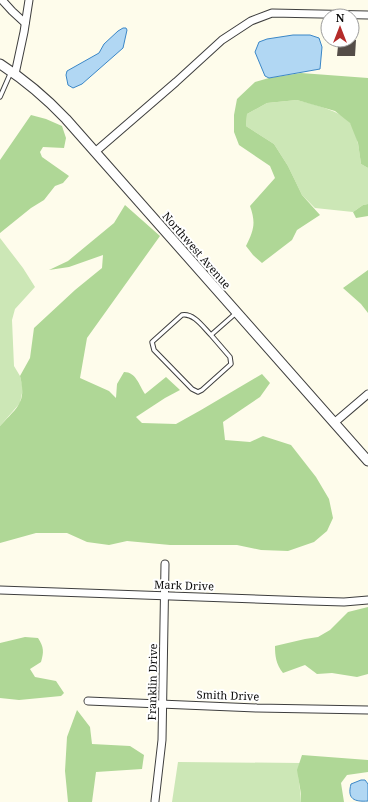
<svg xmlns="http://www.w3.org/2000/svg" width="368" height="802" font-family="'Noto Serif',serif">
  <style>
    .green { fill: #cce7b6 }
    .forest { fill: #afd796 }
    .water { fill: #b1d7f3; stroke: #3b87c7 }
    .building { fill: #544d48 }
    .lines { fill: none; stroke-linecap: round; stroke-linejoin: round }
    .service-casing { stroke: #3e3e3e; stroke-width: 5.5 }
    .minor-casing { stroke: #3e3e3e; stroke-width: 9 }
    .tertiary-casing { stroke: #3e3e3e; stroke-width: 11 }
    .service { stroke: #fff; stroke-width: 3.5 }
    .minor { stroke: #fff; stroke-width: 7 }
    .tertiary { stroke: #fff; stroke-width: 9 }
    .labels { text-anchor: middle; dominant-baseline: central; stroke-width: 4; stroke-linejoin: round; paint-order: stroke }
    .street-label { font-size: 11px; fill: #0b0b0b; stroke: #fff }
  </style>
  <rect width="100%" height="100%" fill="#fefceb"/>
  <!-- green -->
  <g class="green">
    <path d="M297,100C312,104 343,111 351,124C358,136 359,150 361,164L368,168V204L363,205L353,212L315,208L302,195L288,166L274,144L246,126L247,114L267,103Z"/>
    <polygon points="0,238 23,268 35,287 15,309 12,320 14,366 20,376 23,388 20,403 0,426"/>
    <path d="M178,762L300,763C296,775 301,789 301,802H172Z"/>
  </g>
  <!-- forest -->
  <g class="forest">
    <path d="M301,73L368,78V168L361,164L358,143L350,123L335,111L297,100L267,103L247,114L246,126L274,144L288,166L302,195L320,215L297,230L292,240L262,263L253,255L246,246C254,230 256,223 250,206L275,178L270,166L239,145L234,132V115L237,99L255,82L269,78Z"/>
    <polygon points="31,115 46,119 62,126 66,138 64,148 43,147 40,152 42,157 69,176 63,183 55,186 44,200 31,208 0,233 0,160"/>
    <polygon points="368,204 368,216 356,218 353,212 363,205"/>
    <path d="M125,205L160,236L87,338L80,378L109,391L116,398L117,384L124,372C136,372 139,385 145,394L166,377L180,390L165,398L136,417L142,423L176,424L201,410L262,374L270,383L260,397L223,422L225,440L250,442L263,436L291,445L316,477L329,499L333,518L327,531L314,542L288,551L261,550L237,545H170L127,541L109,545L87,542L67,533H36L0,543V426C17,407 27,403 20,376L30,358L34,328L75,290L102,268L103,255L69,267L49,270L68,261L114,223Z"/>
    <polygon points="368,270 368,313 361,304 343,288"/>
    <path d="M368,607V674L357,677L332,673L317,674L305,665L283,673C276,664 275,656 275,646L305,639L318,637L330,630L348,612Z"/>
    <path d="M25,637L38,638C44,647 44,652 41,662L30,669L35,677L56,681L64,693L61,696L19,700L0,698V643Z"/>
    <polygon points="77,710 90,727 92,744 130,746 144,755 142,769 96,772 92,802 68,802 65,771 67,737"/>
    <polygon points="302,755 368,760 368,772 347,775 341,783 344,802 301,802 301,794 297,770"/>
  </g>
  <!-- water -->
  <g class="water">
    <polygon points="123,28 126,28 127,30 123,48 82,84 73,88 68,85 66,75 67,71 99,53 104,44 118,31"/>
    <polygon points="293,35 310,35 319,38 322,47 320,69 269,78 265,76 255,52 259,42 267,39"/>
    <path d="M361,780H365L368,784V801C354,802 347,799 351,784Z"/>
  </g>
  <!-- building -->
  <polygon class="building" points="350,40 356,40 355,56 337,56 338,46 342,46 342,44 349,44"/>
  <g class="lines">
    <defs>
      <g id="service">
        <polyline points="0,97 11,72"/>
        <path d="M211,335L230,357L231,364L202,390L198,392L192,389L154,350L152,342L182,315C194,313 203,327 211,335L236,313"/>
      </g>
      <g id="minor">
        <polyline points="2,0 12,11 25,23"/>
        <polyline points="15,74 24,32 29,0"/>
        <polyline points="95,152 176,82 222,40 251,21 272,13 368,15"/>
        <polyline points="334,423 368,394"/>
        <polyline points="0,590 310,601 344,602 368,600"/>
        <polyline points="88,701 257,708 368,710"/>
        <polyline points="155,801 162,740 165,564"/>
      </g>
      <path id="tertiary" d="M0,64C25,80 46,98 66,119L368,461"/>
    </defs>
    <!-- service casing -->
    <use href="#service" class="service-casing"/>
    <!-- minor casing -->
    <use href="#minor" class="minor-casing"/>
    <!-- tertiary casing -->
    <use href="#tertiary" class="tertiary-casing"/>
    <!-- service -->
    <use href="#service" class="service"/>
    <!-- minor -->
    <use href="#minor" class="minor"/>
    <!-- tertiary -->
    <use href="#tertiary" class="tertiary"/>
  </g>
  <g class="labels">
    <!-- street labels -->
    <g class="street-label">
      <text transform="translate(197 250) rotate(49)">Northwest Avenue</text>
      <text transform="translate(184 585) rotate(2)">Mark Drive</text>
      <text transform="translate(152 682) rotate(-89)">Franklin Drive</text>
      <text transform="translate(228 695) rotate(2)">Smith Drive</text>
    </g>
  </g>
  <!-- north arrow -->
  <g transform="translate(340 28)"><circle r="19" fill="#ffffff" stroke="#9d9d9d"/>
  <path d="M0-3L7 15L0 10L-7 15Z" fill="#b52b2a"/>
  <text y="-6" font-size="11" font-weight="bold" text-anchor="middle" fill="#0b0b0b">N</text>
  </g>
</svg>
